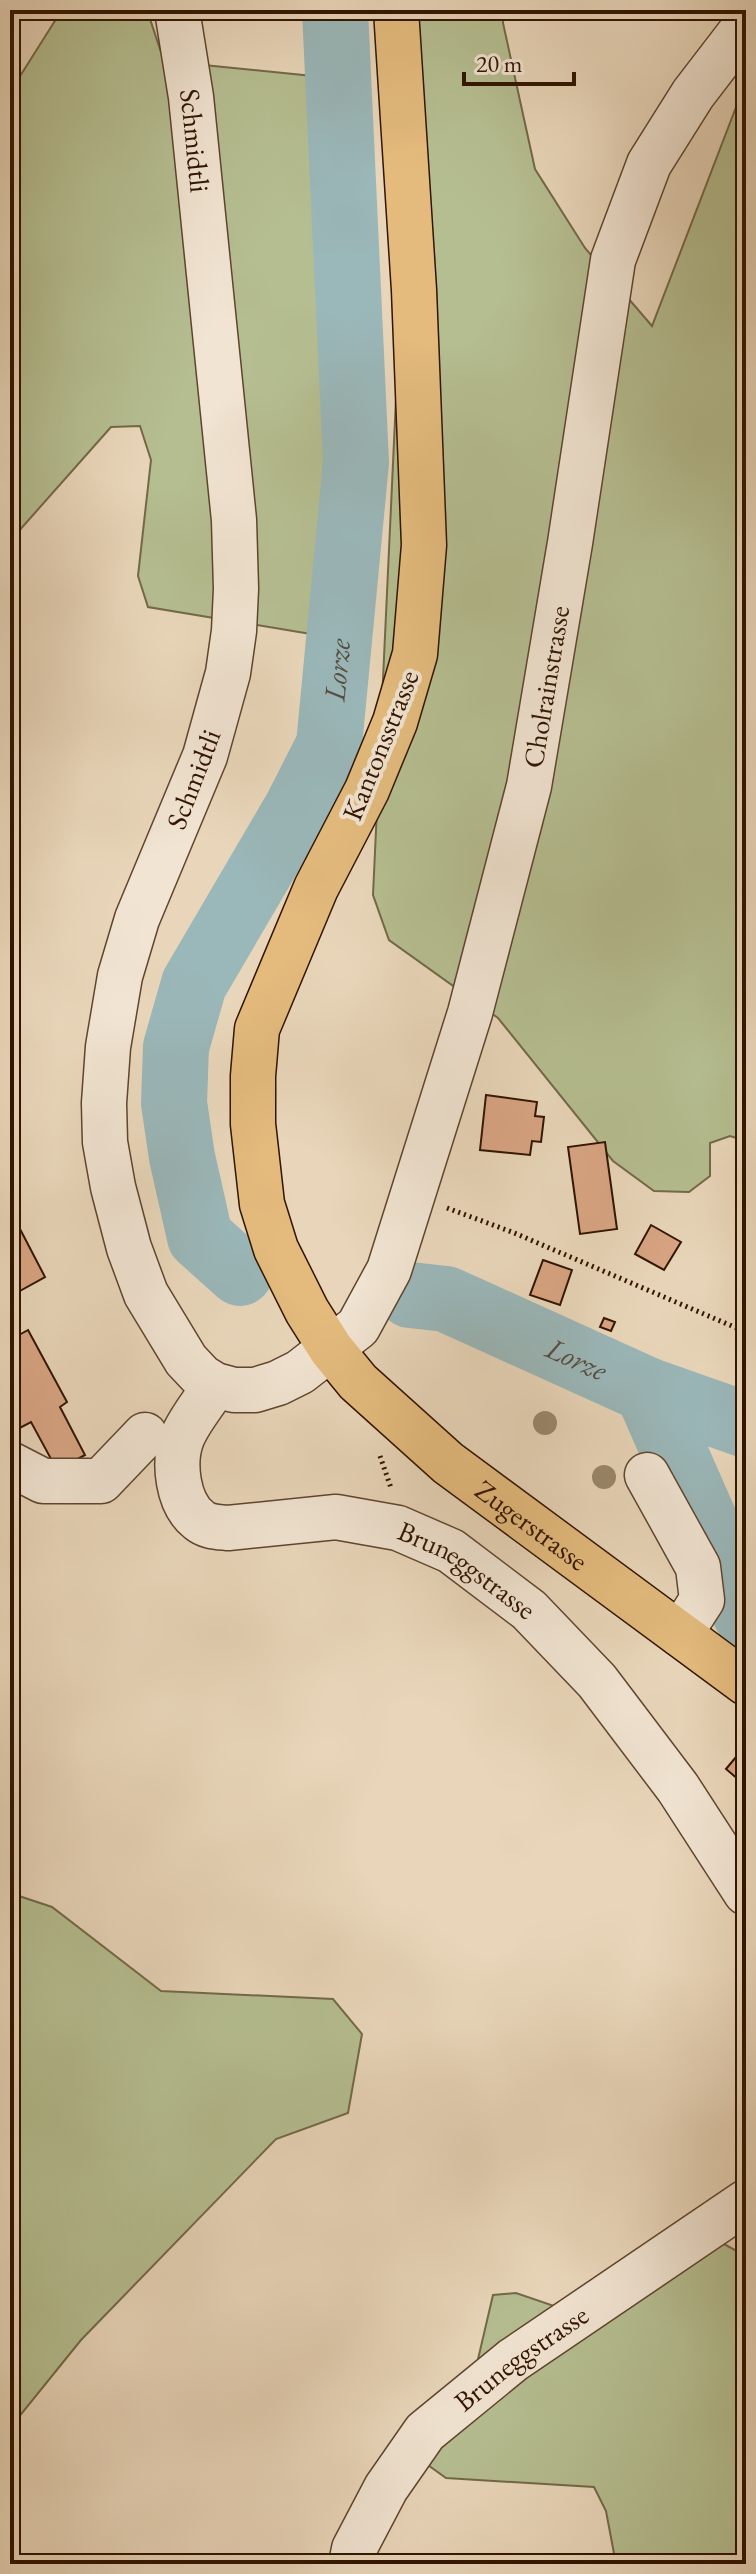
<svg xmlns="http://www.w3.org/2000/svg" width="756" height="2574" font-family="'EB Garamond',serif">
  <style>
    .green { fill: #b5be91; stroke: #736948; stroke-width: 2 }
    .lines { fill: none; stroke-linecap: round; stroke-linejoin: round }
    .river { stroke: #9ab7b9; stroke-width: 66 }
    .building { fill: #d9a584; stroke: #311400; stroke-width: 2 }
    .minor-casing { stroke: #5f442e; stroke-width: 47 }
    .major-casing { stroke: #311400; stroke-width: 47 }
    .path { stroke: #311400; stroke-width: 5; stroke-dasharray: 2 4; stroke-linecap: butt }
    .minor { stroke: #f1e4d2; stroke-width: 44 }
    .major { stroke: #e4bb7d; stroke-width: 44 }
    .tree { fill: #9a876c }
    .labels { text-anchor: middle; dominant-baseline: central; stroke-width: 8; stroke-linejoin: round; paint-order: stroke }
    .street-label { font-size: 28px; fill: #311400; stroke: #f1e4d2 }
    .water-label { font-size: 30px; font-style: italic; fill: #564d41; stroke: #f1e4d2 }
  </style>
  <rect width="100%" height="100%" fill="#e9d6ba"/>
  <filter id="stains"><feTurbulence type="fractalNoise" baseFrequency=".0025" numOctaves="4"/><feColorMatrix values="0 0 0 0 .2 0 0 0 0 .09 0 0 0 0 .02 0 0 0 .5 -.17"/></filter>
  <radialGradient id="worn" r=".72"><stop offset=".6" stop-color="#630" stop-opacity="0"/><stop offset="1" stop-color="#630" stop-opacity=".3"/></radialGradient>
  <!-- green -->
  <g class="green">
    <polygon points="75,10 147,10 164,61 332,78 335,638 148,607 138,576 151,460 140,426 111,427 10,541 10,92 58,16"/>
    <polygon points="414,10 504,10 503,23 535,169 585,248 652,326 743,89 746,86 746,1141 730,1136 710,1143 710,1176 689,1192 654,1191 613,1161 498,1018 389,940 373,895"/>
    <polygon points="657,1371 746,1397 746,1454"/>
    <polygon points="10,1893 52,1907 161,1991 333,1999 362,2034 348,2113 276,2139 81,2340 10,2428"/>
    <polygon points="713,2238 746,2256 746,2564 616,2564 606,2511 594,2487 446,2478 421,2460 468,2402 493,2295 516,2293 589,2318"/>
  </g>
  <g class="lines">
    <!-- river -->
    <g class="river">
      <path id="s1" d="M240,1273L200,1237L182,1157L174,1103L176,1047L194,984L297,808L329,745L356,462L335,10"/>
      <path id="s2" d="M410,1295L446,1299L647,1390L746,1425"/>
      <polyline points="647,1390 746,1615"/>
    </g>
  </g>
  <!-- building -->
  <g class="building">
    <polygon points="486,1095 537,1102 535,1116 544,1117 541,1142 532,1141 530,1155 480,1150"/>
    <polygon points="605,1142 617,1229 580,1234 568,1147"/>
    <polygon points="651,1225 681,1242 664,1270 635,1254"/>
    <polygon points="20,1229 45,1277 18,1292 10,1278 10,1248 17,1244 12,1234"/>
    <polygon points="10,1230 17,1244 10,1248"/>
    <polygon points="543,1260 572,1270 560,1305 530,1295"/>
    <polygon points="604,1318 615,1322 611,1331 600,1327"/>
    <polygon points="28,1330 67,1402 60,1407 85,1455 57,1470 31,1422 10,1433 10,1340"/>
    <polygon points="746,1745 746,1786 726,1769"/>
  </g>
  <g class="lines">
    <defs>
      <g id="minor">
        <path id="s3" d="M177,10L191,97L234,520L236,589L234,631L228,673L205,756L137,919L120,976L108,1047L104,1103L105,1142L113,1187L129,1248L146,1294L186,1360L202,1377L215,1385L234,1390H255L278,1383L300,1372L358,1327L389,1270L470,1013L529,786L570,543L613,260L649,164L693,94L746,25"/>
        <path id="s4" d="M215,1385C205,1402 189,1420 182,1438C173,1462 177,1503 199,1520C207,1527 218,1527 228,1528L336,1517L398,1528L451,1551L529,1610L597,1681L678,1788L746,1893"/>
        <polyline points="10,1464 43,1481 101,1481 145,1435"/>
        <polyline points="647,1475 698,1567 702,1600 680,1634"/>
        <path id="s5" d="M351,2564L354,2549L386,2488L425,2432L513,2360L746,2202"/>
      </g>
      <g id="major">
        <path id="s6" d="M396,10L414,290L424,545L415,654L395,722L367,790L316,888L257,1029L253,1076V1124L262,1204L276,1249L307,1311L331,1349L358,1382L448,1463L746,1683"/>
      </g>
    </defs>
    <!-- minor casing -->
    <use href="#minor" class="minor-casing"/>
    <!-- major casing -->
    <use href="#major" class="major-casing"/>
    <!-- path -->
    <g class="path">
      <polyline points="447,1208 512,1232 746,1332"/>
      <polyline points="380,1456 391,1488"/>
    </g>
    <!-- minor -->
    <use href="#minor" class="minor"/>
    <!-- major -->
    <use href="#major" class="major"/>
  </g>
  <!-- trees -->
  <g class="tree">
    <circle cx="545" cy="1423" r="12"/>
    <circle cx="604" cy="1477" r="12"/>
  </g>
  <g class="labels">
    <!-- street labels -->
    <g class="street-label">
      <text stroke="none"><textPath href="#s3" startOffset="132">Schmidtli</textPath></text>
      <text stroke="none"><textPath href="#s3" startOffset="2262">Cholrainstrasse</textPath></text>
      <text transform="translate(380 745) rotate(-68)">Kantonsstrasse</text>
      <text transform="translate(193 779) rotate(-69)">Schmidtli</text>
      <text stroke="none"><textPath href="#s6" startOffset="1658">Zugerstrasse</textPath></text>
      <text stroke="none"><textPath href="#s4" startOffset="434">Bruneggstrasse</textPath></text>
      <text stroke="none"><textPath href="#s5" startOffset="274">Bruneggstrasse</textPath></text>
    </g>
    <!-- water labels -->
    <g class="water-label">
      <text stroke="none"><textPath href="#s1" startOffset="662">Lorze</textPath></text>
      <text stroke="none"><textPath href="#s2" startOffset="180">Lorze</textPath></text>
    </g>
  </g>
  <!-- margin -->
  <rect width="756" height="2574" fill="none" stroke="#e9d6ba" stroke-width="40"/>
  <rect x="12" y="12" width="732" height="2550" fill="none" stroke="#311400" stroke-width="4"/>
  <rect x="20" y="20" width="716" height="2534" fill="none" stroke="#311400" stroke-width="2"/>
  <!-- scale -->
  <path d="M464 72v12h110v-12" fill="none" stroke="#311400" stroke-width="4"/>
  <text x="476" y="72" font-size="24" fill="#311400" stroke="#f1e4d2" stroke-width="6" paint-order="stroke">20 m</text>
  <rect width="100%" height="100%" filter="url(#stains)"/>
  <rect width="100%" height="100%" fill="url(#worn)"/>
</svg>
